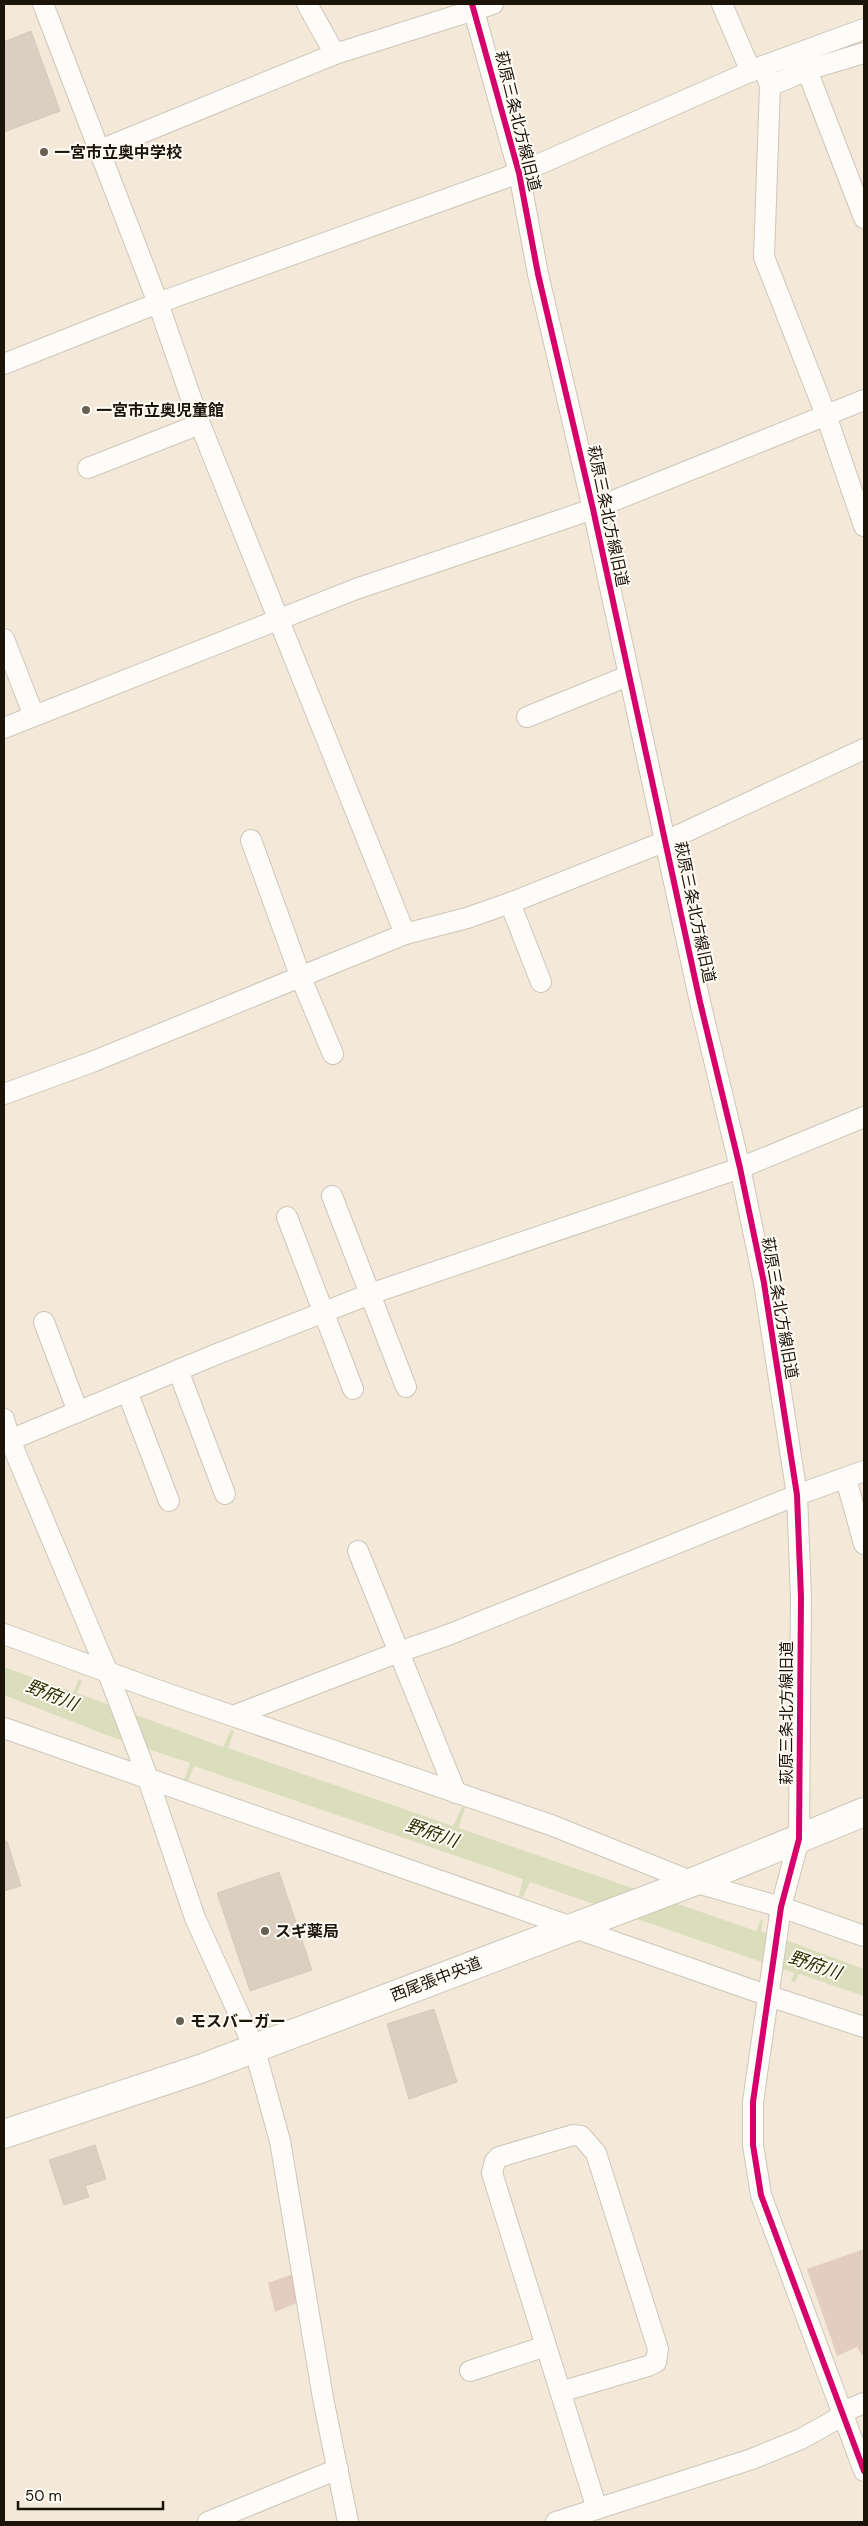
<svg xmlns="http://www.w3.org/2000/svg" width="868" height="2526" font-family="'DM Sans','Noto Sans JP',sans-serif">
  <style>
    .green { fill: #e3ccc0 }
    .water { fill: #dbdebc }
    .building { fill: #dbcfc2; stroke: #d4cabf }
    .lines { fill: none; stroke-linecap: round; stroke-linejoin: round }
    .minor-casing { stroke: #cec6b9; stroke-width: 22 }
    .primary-casing { stroke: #cec6b9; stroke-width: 30 }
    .minor { stroke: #fdfcf9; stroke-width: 20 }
    .primary { stroke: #fdfcf9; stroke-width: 28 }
    .cycleway-casing { stroke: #fffbf5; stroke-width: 9 }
    .cycleway { stroke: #d6006c; stroke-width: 6 }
    .poi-dot { fill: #665f52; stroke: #fffbf5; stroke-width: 2 }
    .labels { text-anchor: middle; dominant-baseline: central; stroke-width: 4; stroke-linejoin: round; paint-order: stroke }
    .street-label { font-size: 16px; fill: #1a1409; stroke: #fffbf5 }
    .poi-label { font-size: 16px; font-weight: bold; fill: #1a1409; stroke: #fffbf5; text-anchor: start }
    .water-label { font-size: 18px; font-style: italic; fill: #2b3200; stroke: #fffbf5 }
  </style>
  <rect width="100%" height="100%" fill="#f4e9d9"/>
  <!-- green -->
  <g class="green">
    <polygon points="864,2249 864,2358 857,2347 837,2356 807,2269"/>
    <polygon points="296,2273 299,2302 275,2312 268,2283"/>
  </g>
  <!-- water -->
  <polygon class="water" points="4,1667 73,1692 79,1679 82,1681 77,1693 223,1747 231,1730 234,1731 228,1748 453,1826 462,1807 465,1807 459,1828 756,1931 761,1919 763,1920 761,1931 864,1969 864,1996 799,1974 795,1983 791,1981 794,1973 530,1882 523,1897 519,1896 523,1879 194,1766 188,1781 184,1780 190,1763 109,1736 4,1695"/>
  <!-- building -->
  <g class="building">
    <polygon points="31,31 60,111 4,132 4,42"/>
    <polygon points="4,1841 7,1841 21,1886 4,1891"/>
    <polygon points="279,1872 312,1970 250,1991 217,1893"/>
    <polygon points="434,2009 457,2082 409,2099 387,2024"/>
    <polygon points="95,2145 106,2179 85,2186 89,2197 64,2205 49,2160"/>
  </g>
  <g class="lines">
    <defs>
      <g id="minor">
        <polyline points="43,4 158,303 200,424 405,934"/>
        <polyline points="307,4 335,54"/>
        <polyline points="472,4 519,173 538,274 593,509 700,1002 740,1168 764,1283 797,1495 801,1597 799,1839 781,1907 753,2102 753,2145 761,2195 864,2471"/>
        <polyline points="722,4 751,72"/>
        <polyline points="864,53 807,70 770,86 764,257 826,415 864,526"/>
        <polyline points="763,66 864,29"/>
        <polyline points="807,70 864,218"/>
        <polyline points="100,150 335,54 493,4"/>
        <polyline points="4,364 158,303 519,173 763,66 770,86"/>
        <polyline points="88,468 200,424"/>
        <polyline points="4,639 34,716"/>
        <polyline points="527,717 628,676"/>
        <polyline points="4,728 356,589 593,509 864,400"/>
        <polyline points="251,840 301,978 333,1054"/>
        <polyline points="510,903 541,982"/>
        <polyline points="4,1094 92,1062 405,934 467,918 510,903 666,841 864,749"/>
        <polyline points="332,1196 406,1387"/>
        <polyline points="287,1217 353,1389"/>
        <polyline points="44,1322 78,1412"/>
        <polyline points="178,1370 225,1494"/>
        <polyline points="127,1391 169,1501"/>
        <polyline points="4,1419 10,1440 108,1673 146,1773 195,1918 254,2047 280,2141 323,2398 348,2522"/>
        <polyline points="10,1440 217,1354 370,1294 740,1168 864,1117"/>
        <polyline points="846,1479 864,1544"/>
        <polyline points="358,1551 456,1793"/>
        <polyline points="4,1634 154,1689 551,1825 693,1882 781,1907 864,1936"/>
        <polyline points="233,1716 399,1652 448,1635 797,1495 864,1471"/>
        <polyline points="4,1728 769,1996 864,2027"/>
        <polyline points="470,2371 546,2346"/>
        <path d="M560,2392L648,2366L656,2362L658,2349L596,2153L581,2136L573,2135L499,2157L495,2161L492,2173C527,2285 562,2397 597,2509"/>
        <polyline points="208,2522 338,2469"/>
        <polyline points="556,2522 752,2459 801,2439 835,2420 852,2408 864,2403"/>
      </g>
      <polyline id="primary" points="4,2134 200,2069 693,1882 864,1812"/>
    </defs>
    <!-- minor casing -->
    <use href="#minor" class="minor-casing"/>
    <!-- primary casing -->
    <use href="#primary" class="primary-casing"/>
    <!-- minor -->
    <use href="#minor" class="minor"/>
    <!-- primary -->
    <use href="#primary" class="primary"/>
    <defs>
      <polyline id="cycleway" points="472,4 519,173 538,274 593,509 700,1002 740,1168 764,1283 797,1495 801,1597 799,1839 781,1907 753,2102 753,2145 761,2195 864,2471"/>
    </defs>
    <!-- cycleway casing -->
    <use href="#cycleway" class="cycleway-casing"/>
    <!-- cycleway -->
    <use href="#cycleway" class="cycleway"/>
  </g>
  <!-- markers -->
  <g class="poi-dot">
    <circle cx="44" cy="152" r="5"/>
    <circle cx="86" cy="410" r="5"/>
    <circle cx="265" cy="1931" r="5"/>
    <circle cx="180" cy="2021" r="5"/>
  </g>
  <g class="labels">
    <!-- street labels -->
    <g class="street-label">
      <text transform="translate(518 121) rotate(76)">萩原三条北方線旧道</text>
      <text transform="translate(608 516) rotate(78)">萩原三条北方線旧道</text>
      <text transform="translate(695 912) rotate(78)">萩原三条北方線旧道</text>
      <text transform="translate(780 1308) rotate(80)">萩原三条北方線旧道</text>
      <text transform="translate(786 1713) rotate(-90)">萩原三条北方線旧道</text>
      <text transform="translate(436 1979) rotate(-21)">西尾張中央道</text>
    </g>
    <!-- poi labels -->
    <g class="poi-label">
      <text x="54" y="152">一宮市立奥中学校</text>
      <text x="96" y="410">一宮市立奥児童館</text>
      <text x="275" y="1931">スギ薬局</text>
      <text x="190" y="2021">モスバーガー</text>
    </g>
    <!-- water labels -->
    <g class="water-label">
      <text transform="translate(52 1695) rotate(22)">野府川</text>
      <text transform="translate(432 1833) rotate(19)">野府川</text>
      <text transform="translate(815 1965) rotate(19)">野府川</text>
    </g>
  </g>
  <!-- border -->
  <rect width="868" height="2526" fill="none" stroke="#1a1409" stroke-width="10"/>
  <!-- scale -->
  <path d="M18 2501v8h145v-8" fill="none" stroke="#1a1409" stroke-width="2.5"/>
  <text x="25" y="2501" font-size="15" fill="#1a1409" stroke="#fffbf5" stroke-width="4" paint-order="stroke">50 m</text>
</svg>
